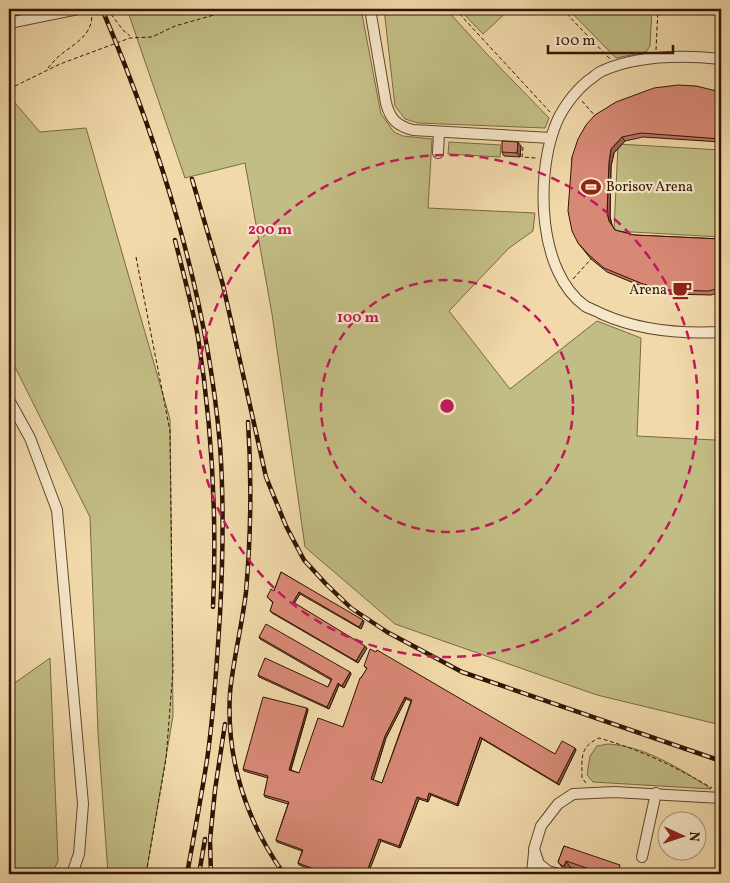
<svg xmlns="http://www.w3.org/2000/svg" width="730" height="883" font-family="Vollkorn,serif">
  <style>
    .green { fill: #c2bd84; stroke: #7a6944 }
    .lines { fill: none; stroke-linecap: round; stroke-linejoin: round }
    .minor-casing { stroke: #61462d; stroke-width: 12 }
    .path { stroke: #311503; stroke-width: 1; stroke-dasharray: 4 2.5; stroke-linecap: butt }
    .minor { stroke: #f6e6c8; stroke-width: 10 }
    .rail-casing { stroke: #311503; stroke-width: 4.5 }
    .rail { stroke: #f6e6c8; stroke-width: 2.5; stroke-dasharray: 8; stroke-linecap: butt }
    .wall { fill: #ba7665; stroke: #311503; fill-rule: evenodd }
    .shaded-wall { fill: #976053; stroke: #311503 }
    .building { fill: #d88976; stroke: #311503; fill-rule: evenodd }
    .ring { fill: none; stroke: #c2185b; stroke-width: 2.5; stroke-dasharray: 9 6 }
    .labels { text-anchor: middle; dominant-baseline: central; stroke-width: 4.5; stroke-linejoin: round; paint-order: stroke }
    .poi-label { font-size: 14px; fill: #311503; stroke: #f6e6c8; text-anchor: start }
    .centre { fill: #c2185b; stroke: #f6e6c8; stroke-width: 2.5 }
    .ring-label { font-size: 15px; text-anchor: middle; font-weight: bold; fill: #c2185b; stroke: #f6e6c8; stroke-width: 4.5; stroke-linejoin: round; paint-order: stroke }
  </style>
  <rect width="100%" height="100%" fill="#f1d9aa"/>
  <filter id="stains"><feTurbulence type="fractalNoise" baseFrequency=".004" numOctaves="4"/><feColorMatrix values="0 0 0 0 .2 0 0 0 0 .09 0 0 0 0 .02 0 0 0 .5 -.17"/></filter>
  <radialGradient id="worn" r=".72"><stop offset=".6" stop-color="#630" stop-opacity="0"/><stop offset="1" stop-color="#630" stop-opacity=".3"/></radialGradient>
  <!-- green -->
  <g class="green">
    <path d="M127,9C136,9 159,11 165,9H361L381,114L394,132L403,136L432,139L428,208L535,213L533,231L509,248L449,311L510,389L597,321L641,338L637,436L715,440L721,343V725L597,695L395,624L305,547L272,314L245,163L185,178Z"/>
    <polygon points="384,9 446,9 485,52 549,118 545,128 418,123 405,119 395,106"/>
    <polygon points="459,9 510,9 483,34"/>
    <polygon points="568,9 652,9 650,46 646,52 616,58"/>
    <polygon points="9,96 40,132 86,128 170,419 173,716 146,874 108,874 98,733 90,517 9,355"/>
    <polygon points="449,142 501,145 500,157 448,154"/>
    <polygon points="618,144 721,150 721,237 614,231"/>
    <polygon points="50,658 58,861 52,874 9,874 9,687"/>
    <path d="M608,744C645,746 681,769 711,789L593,782L587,775L590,756L597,746Z"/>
  </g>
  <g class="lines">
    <defs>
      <g id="minor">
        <path d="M370,9L386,103C390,119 397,126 413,130L551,138"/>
        <polyline points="9,23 78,9"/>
        <path d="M721,59C682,55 638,55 602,71C597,73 593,78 589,80C574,92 560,111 554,129C536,179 538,272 585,306C590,309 597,311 602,314C640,331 681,334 721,332"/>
        <polyline points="438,153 439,132"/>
        <polyline points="9,400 30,438 57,510 83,804 79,854 72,874"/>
        <polyline points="642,857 656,793"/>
        <polyline points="532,874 534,853"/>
        <polyline points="559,874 548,871 539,864 534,849 541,826 558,804 573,794 614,792 721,798"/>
      </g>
    </defs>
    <!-- minor casing -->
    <use href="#minor" class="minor-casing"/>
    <!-- path -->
    <g class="path">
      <polyline points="107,9 123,30 130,36"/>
      <polyline points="455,9 550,112"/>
      <polyline points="562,9 610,59"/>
      <polyline points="656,50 658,9"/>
      <path d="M48,68C51,64 55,60 59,56C75,43 96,34 91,9"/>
      <polyline points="9,89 60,64 130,38 152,37 175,26 235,9"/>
      <polyline points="582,101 596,117"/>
      <polyline points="523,147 522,157 536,158"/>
      <polyline points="136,257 170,431 173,670 166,759 146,874"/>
      <polyline points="573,279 591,259"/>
      <path d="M586,783L582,778C582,759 579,747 599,738C641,750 674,766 712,788"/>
    </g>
    <!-- minor -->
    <use href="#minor" class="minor"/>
    <defs>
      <g id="rail">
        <path d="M102,9C161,148 207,294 220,445C224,501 223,558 220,614C217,663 214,712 207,760C201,798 194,836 187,874"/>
        <polyline points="192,179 223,285 266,477 286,526 304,560 326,584 351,608 387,632 462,672 721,761"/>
        <path d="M175,240C183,272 192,305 198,337C212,426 217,517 213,607"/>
        <path d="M248,422C252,481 251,534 246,592C242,626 233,660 230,693C226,759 246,821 284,874"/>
        <polyline points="199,874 205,839"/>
        <polyline points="211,874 210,840 215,790 225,724"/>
      </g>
    </defs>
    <!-- rail casing -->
    <use href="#rail" class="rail-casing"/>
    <!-- rail -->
    <use href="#rail" class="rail"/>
  </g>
  <!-- wall -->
  <g class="wall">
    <polygon points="721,92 721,142 643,137 625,141 614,153 611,166 610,217 612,225 615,230 634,235 721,239 721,292 711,295 669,294 646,288 607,272 591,259 578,243 572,157"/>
    <polygon points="521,146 520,157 504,156 502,152"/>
    <polygon points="281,572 364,622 361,629 300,594 294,603 367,648 358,663 272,613 270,611 273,603 267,597 274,591"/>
    <polygon points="259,637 350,672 351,674 344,688 339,685 329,709 259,677 258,675 328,687 331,680 260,639"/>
    <path d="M364,666L555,754L576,750L559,785L482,739L458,806L431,795L428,802L419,799L400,848L381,841L319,872L299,865L298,863L302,851L277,842L276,840L288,804L265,797L264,795L268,778L244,771L243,769L307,708L308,710L291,770L299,773L343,727L361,678L367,669ZM406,699L411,701L382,783L373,780L386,738Z"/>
    <polygon points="564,846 624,870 635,874 591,874 570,867 568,872 565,871 558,862"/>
  </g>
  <!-- shaded-wall -->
  <g class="shaded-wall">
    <polygon points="622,137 625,141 614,153 611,166 610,217 612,225 609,221 607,213 609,162 611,149"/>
    <polygon points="518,142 521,146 520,157 517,153"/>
    <polygon points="299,592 300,594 294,604 293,602"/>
    <polygon points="363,620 364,622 361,629 359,627"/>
    <polygon points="365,646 367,648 358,663 356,661"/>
    <polygon points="350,672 351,674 344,688 342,686"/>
    <polygon points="338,683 339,685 329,709 327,707"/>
    <polygon points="405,697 406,699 386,738 373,781 371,779 385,736"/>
    <polygon points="307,708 308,710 290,772 289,770"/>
    <polygon points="480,737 482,739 458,806 457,804"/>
    <polygon points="575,748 576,750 559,785 557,783"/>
    <polygon points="429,793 431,795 428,802 427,800"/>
    <polygon points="417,797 419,799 400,848 399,846"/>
    <polygon points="379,839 381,841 368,874 366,874"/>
    <polygon points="566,861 570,867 568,872 564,866"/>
  </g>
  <!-- building -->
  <g class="building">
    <polygon points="678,85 696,86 721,92 721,139 641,133 622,137 611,149 609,162 607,213 609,221 615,230 634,235 721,239 721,288 708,291 667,290 643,284 604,268 589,255 578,243 572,231 568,211 572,157 578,139 586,125 595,115 616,102 654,88"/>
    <polygon points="502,141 518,142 517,153 502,152"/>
    <polygon points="281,572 363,620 359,627 299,592 293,602 365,646 356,661 270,611 273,602 267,597 271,589 274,591"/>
    <polygon points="266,624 350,672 342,686 338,683 327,707 258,675 265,658 328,687 332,679 259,637"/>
    <path d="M370,649L376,652L377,650L555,754L562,741L575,748L557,783L480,737L457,804L429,793L427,800L417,797L399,846L379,839L366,874H319L320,871L298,863L303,850L276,840L289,802L264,795L268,776L243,769L263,697L307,708L289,770L299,773L318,718L343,727L360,678H361L367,668L364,666ZM405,697L412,700L382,783L371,779L385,736Z"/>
    <polygon points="564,846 620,865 619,869 635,874 604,874 566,861 564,866 561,865 558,862"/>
  </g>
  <!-- distance rings -->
  <g class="ring">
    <circle cx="447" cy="406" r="126"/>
    <circle cx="447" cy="406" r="251"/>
  </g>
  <!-- icons -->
  <defs>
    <symbol id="stadium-bare" viewBox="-9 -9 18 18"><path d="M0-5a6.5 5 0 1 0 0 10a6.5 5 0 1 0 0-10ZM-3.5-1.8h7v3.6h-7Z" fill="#8f2418" stroke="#f6e6c8" stroke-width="2.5" paint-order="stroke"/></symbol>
    <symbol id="cafe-bare" viewBox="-9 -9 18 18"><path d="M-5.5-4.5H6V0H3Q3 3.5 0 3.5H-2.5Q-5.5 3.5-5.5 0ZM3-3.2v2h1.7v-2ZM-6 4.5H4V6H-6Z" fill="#8f2418" stroke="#f6e6c8" stroke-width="2.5" paint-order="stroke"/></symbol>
  </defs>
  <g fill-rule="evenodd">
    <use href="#stadium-bare" x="577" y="173" width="28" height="28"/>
    <use href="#cafe-bare" x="668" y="276" width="28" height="28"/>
  </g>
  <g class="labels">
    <!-- poi labels -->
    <g class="poi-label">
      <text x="606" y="187">Borisov Arena</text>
      <text x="667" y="290" text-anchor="end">Arena</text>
    </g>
  </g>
  <circle cx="447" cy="406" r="8" class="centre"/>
  <g class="ring-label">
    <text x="270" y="234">200 m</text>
    <text x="358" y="322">100 m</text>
  </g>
  <!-- margin -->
  <rect width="730" height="883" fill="none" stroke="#f1d9aa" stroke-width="30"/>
  <rect x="10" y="10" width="710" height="863" fill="none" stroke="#311503" stroke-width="2.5"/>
  <rect x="15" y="15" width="700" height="853" fill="none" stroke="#311503"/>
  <!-- north arrow -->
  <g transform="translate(682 836) rotate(93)"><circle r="24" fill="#f6e6c8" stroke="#a79279"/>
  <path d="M0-4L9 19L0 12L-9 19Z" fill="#8f2418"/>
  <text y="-8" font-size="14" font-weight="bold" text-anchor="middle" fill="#311503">N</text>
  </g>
  <!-- scale -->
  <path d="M548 45v8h125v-8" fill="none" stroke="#311503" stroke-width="2.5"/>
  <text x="555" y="45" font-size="15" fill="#311503" stroke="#f6e6c8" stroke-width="4" paint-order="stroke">100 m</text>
  <rect width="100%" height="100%" filter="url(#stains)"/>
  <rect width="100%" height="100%" fill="url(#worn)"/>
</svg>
